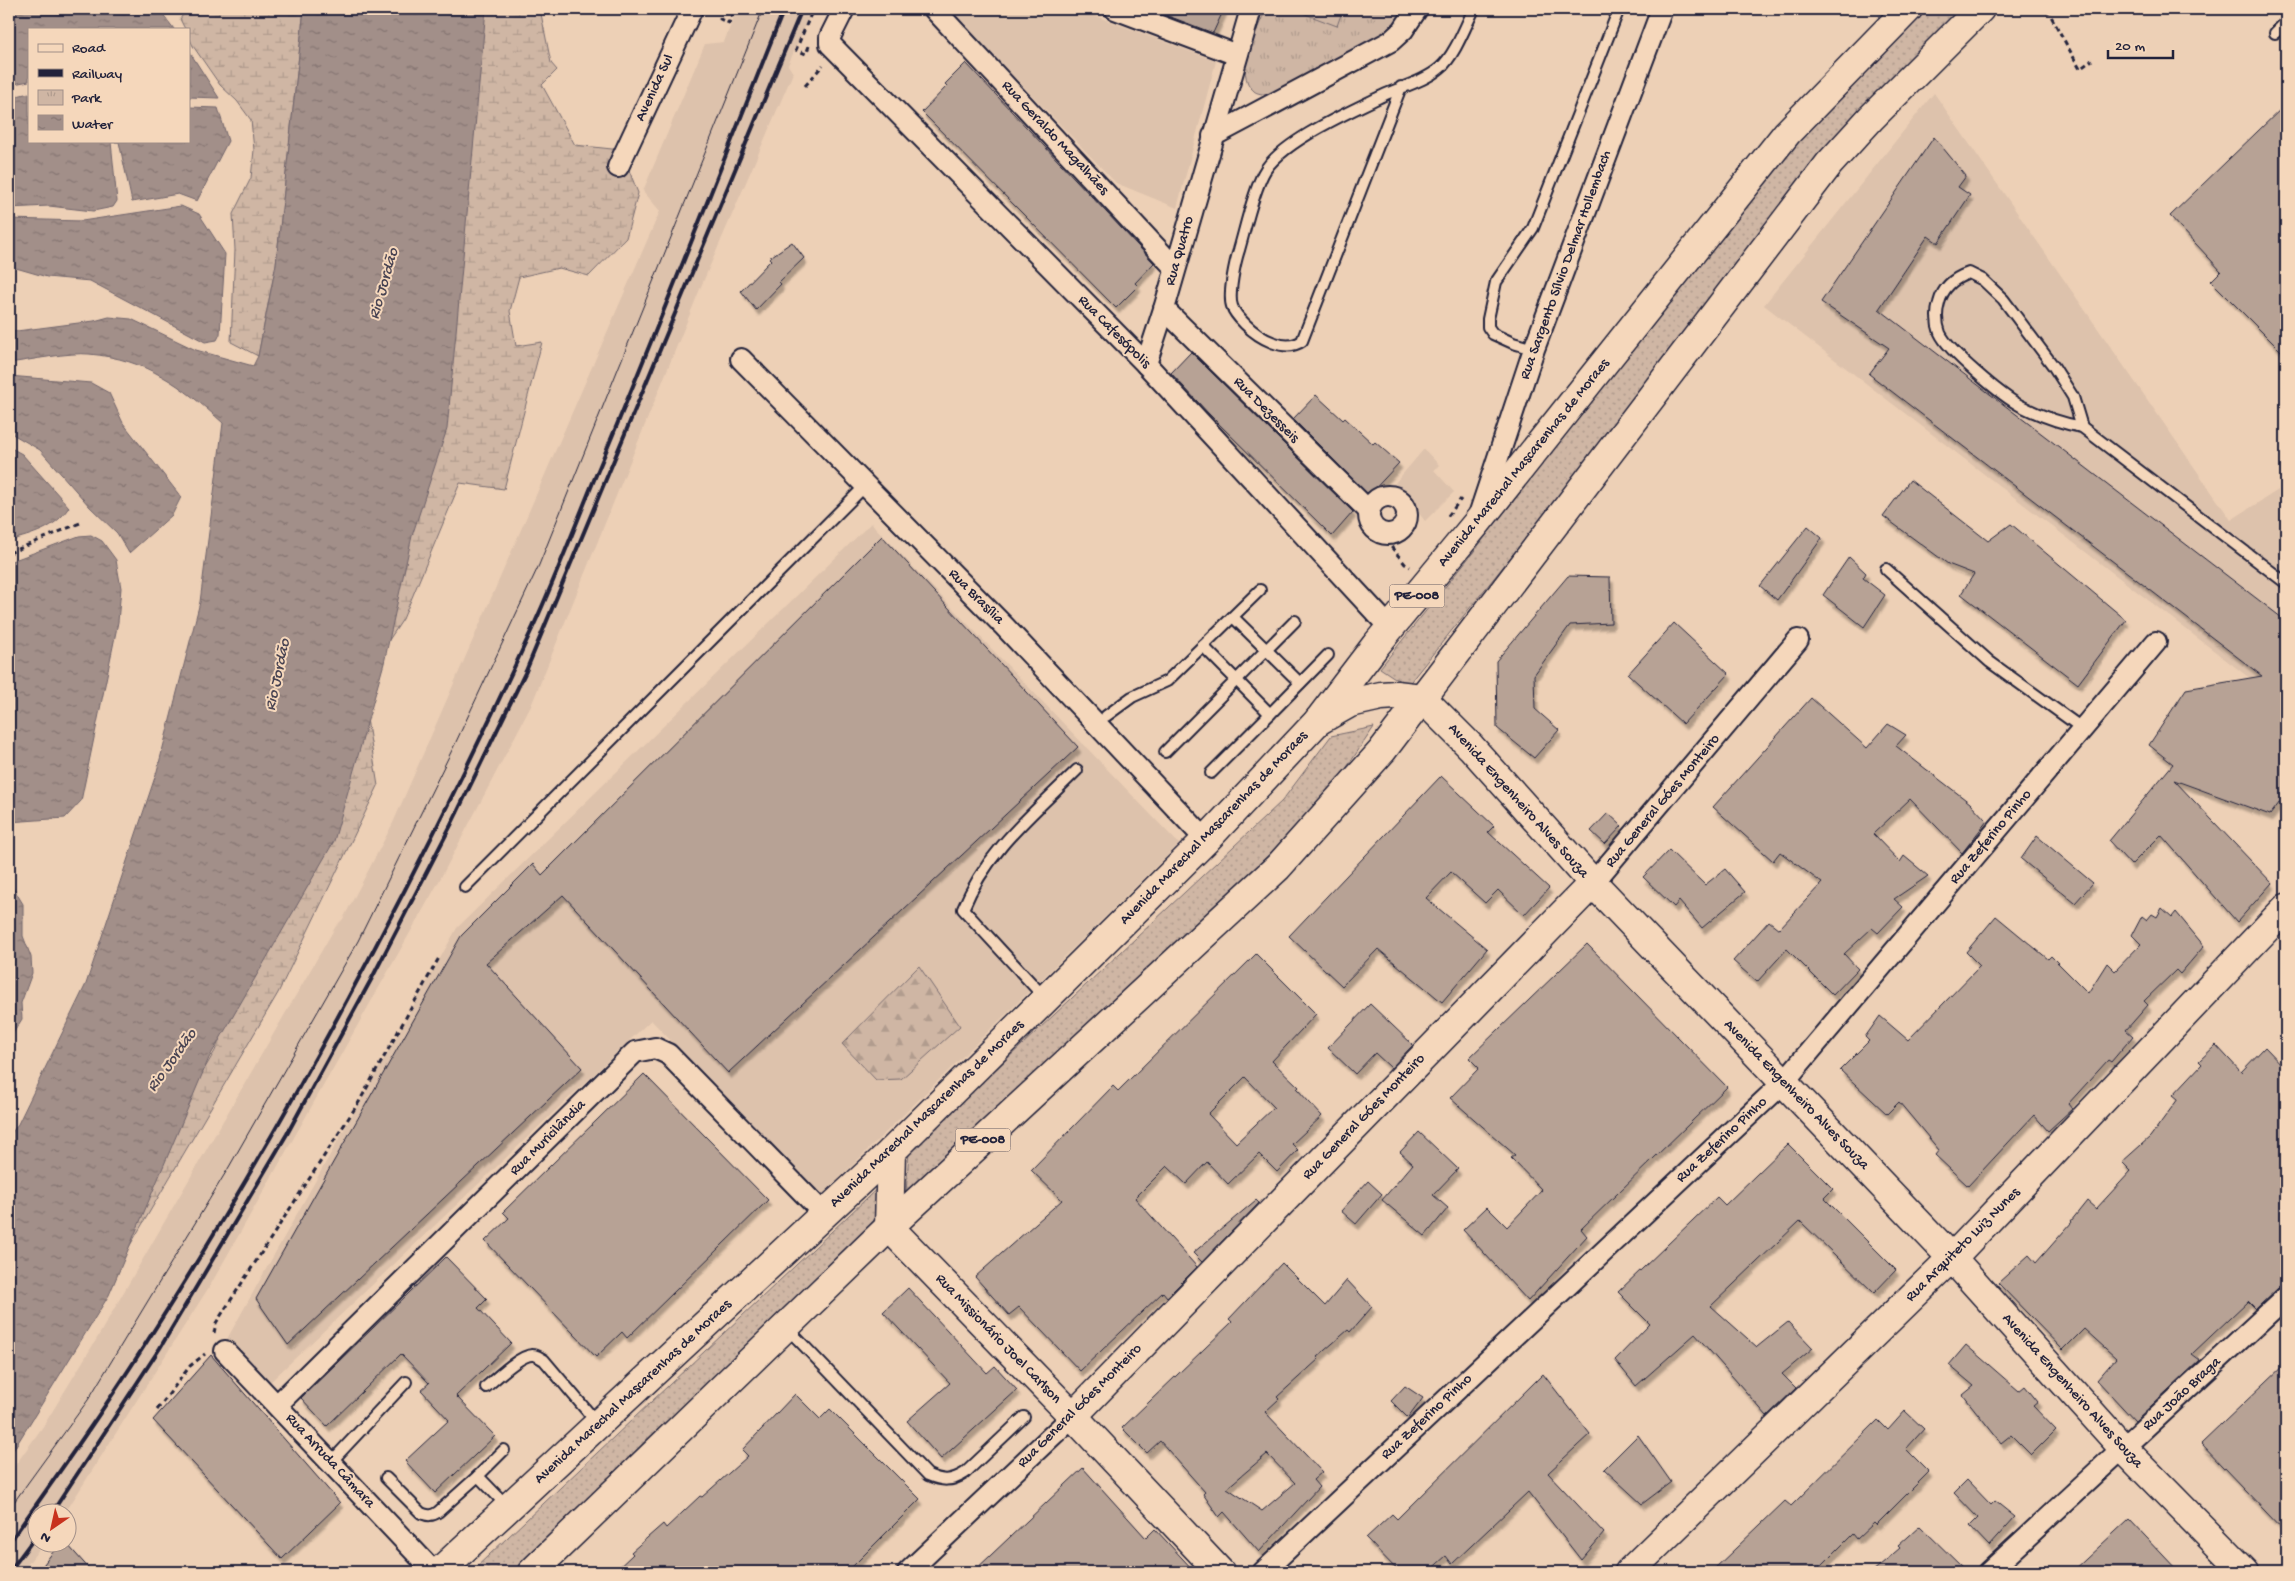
<svg xmlns="http://www.w3.org/2000/svg" width="2295" height="1581" font-family="'Gochi Hand',sans-serif">
  <style>
    .built { fill: #ddc2ac }
    .grass { fill: url(#grass-dots); stroke: #786c70 }
    .forest { fill: url(#forest-firs); stroke: #786c70 }
    .wetland { fill: url(#wetland-marsh); stroke: #786c70 }
    .park { fill: url(#park-tufts); stroke: #786c70 }
    .garden { fill: #cfb6a4; stroke: #786c70 }
    .water { fill: url(#water-ripples); stroke: #6f636a }
    .building { fill: #b7a295; stroke: #22223b; fill-rule: evenodd; filter: url(#shadow) }
    .lines { fill: none; stroke-linecap: round; stroke-linejoin: round }
    .service-casing { stroke: #22223b; stroke-width: 14 }
    .minor-casing { stroke: #22223b; stroke-width: 24 }
    .secondary-casing { stroke: #22223b; stroke-width: 31 }
    .trunk-casing { stroke: #22223b; stroke-width: 31 }
    .path { stroke: #22223b; stroke-width: 3; stroke-dasharray: 5 4; stroke-linecap: butt }
    .service { stroke: #f5d7bb; stroke-width: 10 }
    .minor { stroke: #f5d7bb; stroke-width: 20 }
    .secondary { stroke: #f5d7bb; stroke-width: 28 }
    .trunk { stroke: #f5d7bb; stroke-width: 28 }
    .tram { stroke: #22223b; stroke-width: 1 }
    .rail { stroke: #22223b; stroke-width: 4 }
    .labels { text-anchor: middle; dominant-baseline: central; stroke-width: 4; stroke-linejoin: round; paint-order: stroke }
    .shield { fill: #f5d7bb; stroke: #615861; stroke-width: 1 }
    .shield-label { font-size: 14px; font-weight: bold; fill: #22223b }
    .street-label { font-size: 15px; fill: #22223b; stroke: #f5d7bb }
    .water-label { font-size: 16px; font-style: italic; fill: #484352; stroke: #f5d7bb }
  </style>
  <defs>
    <pattern id="grass-dots" width="8" height="8" patternUnits="userSpaceOnUse" patternTransform="scale(1.25)"><rect width="8" height="8" fill="#cfb6a4"/><path d="M2 2h.1M6 6h.1" fill="none" stroke="#b19c8e" stroke-width="1.8" stroke-linecap="round"/></pattern>
    <pattern id="forest-firs" width="22" height="20" patternUnits="userSpaceOnUse" patternTransform="scale(1.25)"><rect width="22" height="20" fill="#cfb6a4"/><path d="M5 1l3.5 6h-7zM16 11l3.5 6h-7z" fill="#b19c8e"/></pattern>
    <pattern id="wetland-marsh" width="20" height="14" patternUnits="userSpaceOnUse" patternTransform="scale(1.25)"><rect width="20" height="14" fill="#cfb6a4"/><path d="M1 5h8M5 5V1M11 12h8M15 12V8" fill="none" stroke="#b19c8e"/></pattern>
    <pattern id="park-tufts" width="24" height="20" patternUnits="userSpaceOnUse" patternTransform="scale(1.25)"><rect width="24" height="20" fill="#cfb6a4"/><path d="M3 7l-1-3M5 7V3M7 7l1-3M15 17l-1-3M17 17v-4M19 17l1-3" fill="none" stroke="#b19c8e"/></pattern>
    <pattern id="water-ripples" width="26" height="14" patternUnits="userSpaceOnUse" patternTransform="scale(1.25)"><rect width="26" height="14" fill="#a28f89"/><path d="M2 4q2-2 4 0t4 0M15 11q2-2 4 0t4 0" fill="none" stroke="#847471"/></pattern>
    <filter id="shadow"><feDropShadow dx="3" dy="5.5" stdDeviation="1" flood-color="#0004"/></filter>
  </defs>
  <rect width="100%" height="100%" fill="#edd0b6"/>
  <filter id="ink" filterUnits="userSpaceOnUse"><feTurbulence type="fractalNoise" baseFrequency=".02" numOctaves="2"/><feDisplacementMap in="SourceGraphic" scale="10" xChannelSelector="R" yChannelSelector="G"/><feConvolveMatrix kernelMatrix="1 2 1 2 8 2 1 2 1" color-interpolation-filters="sRGB"/></filter>
  <g filter="url(#ink)">
    <!-- built -->
    <g class="built">
      <polygon points="737,9 813,9 788,65 793,73 700,289 531,706 437,885 211,1284 65,1513 38,1514 38,1544 43,1544 22,1572 9,1572 9,1474 44,1425 96,1340 336,926 343,919 393,823 660,211 643,191 705,44 724,42"/>
      <polygon points="949,9 1077,9 1216,61 1177,208 1116,183"/>
      <polygon points="1934,93 2231,520 2286,485 2286,706 1764,305"/>
      <polygon points="1424,449 1439,465 1434,470 1454,492 1425,521 1395,483"/>
      <polygon points="871,523 1179,844 821,1196 651,1020 268,1384 227,1339 457,928"/>
    </g>
    <!-- grass -->
    <g class="grass">
      <polygon points="1920,9 1973,9 1556,501 1407,686 1380,668 1475,550 1739,211 1826,108"/>
      <polygon points="1374,727 1339,779 1232,894 1101,1012 1002,1107 906,1193 909,1151 1282,801 1331,736"/>
      <polygon points="885,1181 883,1217 786,1312 644,1442 535,1556 517,1572 471,1572"/>
    </g>
    <!-- forest -->
    <polygon class="forest" points="919,966 960,1026 901,1079 876,1080 842,1044"/>
    <!-- wetland -->
    <g class="wetland">
      <polygon points="187,9 304,9 276,264 258,356 231,342 235,250 233,214 251,178 254,150 251,120 237,101 220,85 193,46 189,37 189,29 185,29 180,19"/>
      <polygon points="452,9 540,9 551,63 557,70 542,85 575,145 621,150 638,193 626,238 589,276 559,268 519,277 510,311 516,346 542,342 504,489 460,483 403,619 361,682 378,786 278,993 119,1264 70,1297 215,1051 251,959"/>
    </g>
    <!-- park -->
    <path class="park" d="M1266,9H1408L1400,28L1269,95C1264,94 1257,94 1254,91C1232,73 1258,29 1266,9Z"/>
    <!-- garden -->
    <polygon class="garden" points="1292,9 1343,9 1337,26"/>
    <!-- water -->
    <g class="water">
      <polygon points="9,9 159,9 174,29 29,29 29,81 9,85"/>
      <path d="M304,9H486L447,429L412,536L384,663L334,841L209,1058L109,1295L9,1457V1137L18,1124L86,984L157,771L200,602L223,423C182,386 147,359 89,354C69,352 31,360 9,363V332L94,321L109,317L131,319L196,350L253,366L258,356L276,264Z"/>
      <polygon points="189,51 219,98 189,97"/>
      <polygon points="29,93 29,141 189,141 189,107 218,108 228,141 197,201 178,194 132,202 119,142 111,142 117,201 113,207 93,211 49,206 9,208 9,98"/>
      <polygon points="181,206 199,214 225,254 220,334 217,340 205,342 90,281 47,277 9,266 9,219 82,221"/>
      <polygon points="9,376 91,383 109,393 123,423 181,497 172,515 129,553 117,533 90,507 40,450 9,432"/>
      <path d="M9,447L22,454L69,507C55,529 33,534 9,541Z"/>
      <polygon points="91,535 102,541 116,560 121,588 118,622 81,801 65,818 9,822 9,562 79,536"/>
      <polygon points="9,881 23,904 23,936 31,957 32,973 21,1003 22,1019 12,1035 9,1058"/>
    </g>
    <!-- building -->
    <g class="building">
      <polygon points="1150,9 1224,9 1213,33"/>
      <polygon points="966,63 1154,263 1135,283 1138,286 1116,308 922,112 947,86 945,84"/>
      <polygon points="2286,104 2286,356 2211,281 2221,271 2170,216"/>
      <polygon points="1934,137 1966,176 1958,187 1970,195 1938,243 1928,236 1879,309 2286,621 2286,794 2270,815 2174,780 2272,883 2237,922 2161,835 2131,865 2109,841 2173,764 2149,745 2186,689 2262,676 1869,374 1889,348 1821,302"/>
      <polygon points="792,242 804,258 779,282 781,284 756,310 741,291 771,260 769,258"/>
      <polygon points="1191,352 1353,512 1332,536 1209,414 1171,373"/>
      <polygon points="1316,395 1343,420 1345,418 1373,444 1375,442 1399,463 1369,495 1293,419"/>
      <polygon points="1910,480 1988,541 2011,524 2126,620 2078,684 1961,594 1974,574 1948,564 1883,516"/>
      <polygon points="1808,526 1822,538 1777,600 1760,586"/>
      <polygon points="882,536 1078,747 728,1073 563,895 486,963 582,1068 288,1345 256,1299 461,936 533,864 542,875"/>
      <polygon points="1849,557 1866,573 1863,578 1885,595 1864,627 1823,595"/>
      <polygon points="1568,576 1610,577 1611,623 1570,625 1534,675 1535,709 1559,730 1534,758 1497,728 1496,661"/>
      <polygon points="1674,623 1729,674 1683,724 1628,674"/>
      <polygon points="1811,698 1867,748 1888,724 1906,735 1896,746 1970,803 1987,821 1962,853 1910,799 1873,834 1900,862 1904,856 1928,876 1894,899 1903,907 1878,933 1872,928 1844,954 1858,969 1833,995 1787,949 1757,982 1733,961 1769,921 1779,929 1822,883 1780,852 1773,861 1713,807"/>
      <polygon points="1441,776 1494,826 1488,832 1549,888 1524,915 1498,890 1485,903 1451,872 1426,898 1487,949 1442,1002 1378,949 1342,986 1289,936"/>
      <polygon points="1608,813 1622,826 1605,844 1591,831"/>
      <polygon points="2037,836 2093,883 2075,903 2021,859"/>
      <polygon points="1669,850 1705,885 1725,869 1745,892 1702,928 1679,901 1674,907 1643,877"/>
      <polygon points="2162,908 2172,917 2176,912 2204,946 2180,974 2176,970 2144,1001 2148,1005 2126,1030 2133,1036 2111,1062 2108,1060 2068,1104 2072,1109 2048,1131 2034,1115 1968,1186 1935,1155 1939,1150 1899,1102 1887,1114 1840,1070 1869,1041 1865,1037 1880,1016 1908,1040 1980,966 1966,952 1996,916 2048,959 2051,956 2088,993 2107,963 2115,971 2141,944 2132,935 2142,916 2147,920 2152,914 2157,917"/>
      <polygon points="1587,944 1727,1087 1581,1229 1587,1236 1528,1301 1463,1230 1487,1207 1507,1227 1542,1190 1511,1158 1515,1155 1450,1098 1479,1068 1469,1058"/>
      <path d="M1256,954L1316,1014L1272,1061L1299,1087L1297,1089L1322,1116L1292,1144L1298,1150L1277,1172L1259,1154L1228,1184L1207,1162L1186,1184L1167,1166L1135,1198L1197,1267L1167,1297L1163,1292L1080,1371L1019,1307L1009,1315L975,1277L1062,1200L1031,1170L1113,1086L1118,1091ZM1245,1077L1274,1107L1236,1143L1208,1114Z"/>
      <polygon points="1370,1004 1413,1045 1391,1068 1375,1053 1355,1074 1328,1048"/>
      <polygon points="2216,1045 2241,1072 2265,1047 2286,1069 2286,1284 2278,1288 2256,1309 2248,1301 2192,1354 2200,1360 2135,1421 2097,1380 2116,1358 2084,1329 2063,1350 1998,1283 2029,1255 2036,1263 2072,1222 2071,1221 2087,1201 2096,1209 2131,1171 2122,1162 2150,1137 2178,1099 2173,1095 2202,1064 2199,1061"/>
      <polygon points="644,1074 768,1200 627,1338 622,1332 596,1357 485,1241 509,1218 503,1212"/>
      <polygon points="1419,1132 1458,1169 1433,1195 1448,1208 1425,1236 1382,1200 1413,1164 1400,1152"/>
      <polygon points="1788,1144 1833,1189 1824,1198 1896,1270 1874,1293 1800,1221 1711,1306 1757,1347 1788,1322 1813,1348 1782,1374 1796,1388 1767,1416 1695,1334 1636,1386 1615,1360 1650,1324 1618,1292 1717,1197 1725,1205"/>
      <polygon points="1368,1181 1382,1194 1356,1224 1341,1211"/>
      <polygon points="1256,1200 1259,1203 1202,1262 1193,1253"/>
      <polygon points="446,1257 487,1299 478,1308 511,1343 456,1396 495,1436 435,1493 405,1461 449,1420 421,1390 429,1383 401,1354 327,1426 301,1398"/>
      <path d="M1282,1263L1325,1306L1347,1280L1372,1307L1350,1332L1348,1330L1317,1357L1319,1359L1277,1397L1279,1399L1265,1412L1322,1472L1313,1480L1319,1487L1259,1552L1224,1512L1219,1517L1203,1494L1205,1492L1160,1441L1147,1453L1122,1428L1232,1322L1229,1319ZM1267,1454L1295,1483L1262,1511L1227,1488Z"/>
      <polygon points="908,1288 987,1373 995,1366 1017,1390 941,1459 907,1421 950,1383 883,1312"/>
      <polygon points="1966,1345 2019,1391 2025,1386 2038,1402 2033,1406 2056,1430 2031,1455 2011,1435 2001,1443 1963,1395 1974,1386 1949,1365"/>
      <polygon points="211,1355 340,1503 282,1559 153,1420"/>
      <polygon points="2286,1363 2286,1533 2201,1444"/>
      <polygon points="1543,1374 1590,1434 1548,1473 1604,1533 1581,1560 1528,1492 1452,1564 1446,1556 1428,1572 1399,1572 1366,1538 1392,1514 1397,1519"/>
      <polygon points="1405,1386 1423,1398 1408,1418 1391,1401"/>
      <polygon points="795,1394 820,1419 830,1409 920,1499 847,1572 614,1572 633,1554 631,1552 663,1524 666,1528 700,1496 702,1497 748,1456 742,1450"/>
      <polygon points="1905,1411 1924,1429 1906,1449 1929,1472 1876,1525 1874,1523 1857,1539 1853,1534 1815,1572 1711,1572 1785,1501 1791,1506 1878,1420 1888,1430"/>
      <polygon points="1638,1435 1671,1482 1642,1504 1604,1469"/>
      <polygon points="1083,1468 1146,1538 1155,1529 1195,1572 973,1572"/>
      <polygon points="1967,1480 1991,1505 1995,1501 2015,1517 1989,1546 1970,1526 1978,1518 1954,1493"/>
      <polygon points="2129,1519 2179,1572 2072,1572"/>
      <polygon points="1920,1526 1967,1572 1872,1572 1900,1548 1898,1546"/>
      <polygon points="59,1544 67,1544 92,1572 38,1572"/>
    </g>
    <g class="lines">
      <defs>
        <g id="service">
          <polyline points="2275,33 2286,22"/>
          <path d="M1401,87L1302,341C1285,353 1259,338 1245,324C1240,319 1234,313 1232,306C1228,295 1235,262 1239,250C1246,226 1252,196 1263,174C1278,143 1351,111 1382,96C1401,87 1425,81 1440,68C1454,57 1466,25 1474,9"/>
          <polyline points="1534,349 1513,343 1493,334 1488,327 1488,319 1496,282 1533,228 1619,9"/>
          <path d="M2082,427L2073,397L2054,367L2003,299L1983,280L1969,273C1954,278 1943,287 1939,303C1936,313 1936,322 1940,333C1948,351 2002,396 2021,406C2041,416 2061,423 2082,427L2286,583"/>
          <polyline points="1886,569 1990,662 2083,729"/>
          <polyline points="1233,617 1300,683"/>
          <polyline points="1203,646 1270,714 1211,773"/>
          <polyline points="1270,714 1328,655"/>
          <polyline points="1106,716 1132,697 1167,681 1260,590"/>
          <polyline points="1165,752 1295,621"/>
          <polyline points="465,887 865,486"/>
          <path d="M1044,997L963,909C987,850 1033,814 1077,770"/>
          <path d="M787,1328L928,1475C942,1481 951,1482 965,1473L1024,1417"/>
          <path d="M486,1387C495,1379 521,1354 533,1355C537,1355 540,1358 544,1360L598,1424"/>
          <polyline points="331,1462 406,1382"/>
          <polyline points="478,1476 504,1450"/>
          <path d="M386,1478L421,1513C428,1516 432,1516 438,1512L478,1476L508,1507"/>
        </g>
        <g id="minor">
          <polyline points="844,9 830,37 830,44 1146,364 1390,628"/>
          <polyline points="934,9 1175,268"/>
          <polyline points="1115,9 1237,55"/>
          <polyline points="1213,136 1391,41 1403,30 1417,9"/>
          <polyline points="618,167 692,9"/>
          <polyline points="1164,309 1369,511"/>
          <polyline points="741,359 1004,626 1206,840"/>
          <polyline points="1146,364 1164,309 1251,9"/>
          <circle cx="1388" cy="515" r="19"/>
          <polyline points="1480,512 1534,349 1662,9"/>
          <polyline points="1593,883 1798,640"/>
          <polyline points="225,1351 434,1572"/>
          <polyline points="277,1405 635,1052 655,1048 668,1054 824,1214"/>
          <polyline points="908,1572 1073,1416"/>
          <polyline points="1263,1572 1783,1083 2156,642"/>
          <polyline points="1989,1572 2286,1297"/>
        </g>
        <g id="secondary">
          <polyline points="1318,721 1350,703 1381,696 1396,695 1422,698 1471,747 1593,883 1952,1258 2123,1448 2245,1572"/>
          <polyline points="891,1152 889,1227 1073,1416 1220,1572"/>
          <polyline points="1073,1416 1593,883"/>
          <polyline points="1629,1572 1952,1258 2286,908"/>
        </g>
        <g id="trunk">
          <polyline points="439,1572 891,1152 1206,840 1318,721 1376,645 1476,524 1787,133 1908,9"/>
          <polyline points="532,1572 889,1227 1278,867 1382,751 1829,164 1871,118 1980,9"/>
        </g>
      </defs>
      <!-- service casing -->
      <use href="#service" class="service-casing"/>
      <!-- minor casing -->
      <use href="#minor" class="minor-casing"/>
      <!-- secondary casing -->
      <use href="#secondary" class="secondary-casing"/>
      <!-- trunk casing -->
      <use href="#trunk" class="trunk-casing"/>
      <!-- path -->
      <g class="path">
        <polyline points="724,9 720,19 729,23 734,9"/>
        <polyline points="2047,9 2080,69 2092,60"/>
        <polyline points="809,46 806,54 796,50 813,9"/>
        <polyline points="805,86 823,65"/>
        <polyline points="1448,516 1461,499"/>
        <polyline points="1380,533 1405,564 1410,567"/>
        <polyline points="9,553 80,523"/>
        <polyline points="214,1333 216,1323 359,1102 440,956"/>
        <polyline points="157,1410 190,1366 205,1354"/>
      </g>
      <!-- service -->
      <use href="#service" class="service"/>
      <!-- minor -->
      <use href="#minor" class="minor"/>
      <!-- secondary -->
      <use href="#secondary" class="secondary"/>
      <!-- trunk -->
      <use href="#trunk" class="trunk"/>
      <!-- tram -->
      <polyline class="tram" points="9,1509 88,1400 229,1167 358,941 455,744 539,565 763,9"/>
      <!-- rail -->
      <g class="rail">
        <polyline points="51,1514 160,1348 287,1134 372,978 451,825 526,671 802,9"/>
        <path d="M9,1543C56,1477 103,1411 146,1343C292,1115 419,873 533,627C556,577 575,526 596,475C661,321 722,164 784,9"/>
        <polyline points="9,1572 38,1533"/>
      </g>
    </g>
  </g>
  <g class="labels">
    <!-- shield labels -->
    <g class="shield">
      <rect x="1389.5" y="584.5" width="55" height="23" rx="4"/>
      <rect x="955.5" y="1128.5" width="55" height="23" rx="4"/>
    </g>
    <g class="shield-label">
      <text x="1417" y="596">PE-008</text>
      <text x="983" y="1140">PE-008</text>
    </g>
    <!-- street labels -->
    <g class="street-label">
      <text transform="translate(655 88) rotate(-65)">Avenida Sul</text>
      <text transform="translate(1055 138) rotate(47)">Rua Geraldo Magalhães</text>
      <text transform="translate(1180 251) rotate(-74)">Rua Quatro</text>
      <text transform="translate(1566 265) rotate(-70)">Rua Sargento Sílvio Delmar Hollembach</text>
      <text transform="translate(1114 332) rotate(45)">Rua Cafesópolis</text>
      <text transform="translate(1266 410) rotate(45)">Rua Dezesseis</text>
      <text transform="translate(1524 463) rotate(-51)">Avenida Marechal Mascarenhas de Moraes</text>
      <text transform="translate(976 597) rotate(45)">Rua Brasília</text>
      <text transform="translate(1518 801) rotate(48)">Avenida Engenheiro Alves Souza</text>
      <text transform="translate(1663 801) rotate(-50)">Rua General Góes Monteiro</text>
      <text transform="translate(1214 828) rotate(-46)">Avenida Marechal Mascarenhas de Moraes</text>
      <text transform="translate(1991 837) rotate(-50)">Rua Zeferino Pinho</text>
      <text transform="translate(1796 1095) rotate(46)">Avenida Engenheiro Alves Souza</text>
      <text transform="translate(927 1114) rotate(-44)">Avenida Marechal Mascarenhas de Moraes</text>
      <text transform="translate(1364 1117) rotate(-46)">Rua General Góes Monteiro</text>
      <text transform="translate(548 1138) rotate(-45)">Rua Muricilândia</text>
      <text transform="translate(1722 1140) rotate(-43)">Rua Zeferino Pinho</text>
      <text transform="translate(1963 1245) rotate(-45)">Rua Arquiteto Luiz Nunes</text>
      <text transform="translate(998 1339) rotate(46)">Rua Missionário Joel Carlson</text>
      <text transform="translate(2072 1391) rotate(48)">Avenida Engenheiro Alves Souza</text>
      <text transform="translate(633 1392) rotate(-43)">Avenida Marechal Mascarenhas de Moraes</text>
      <text transform="translate(2182 1394) rotate(-43)">Rua João Braga</text>
      <text transform="translate(1080 1406) rotate(-45)">Rua General Góes Monteiro</text>
      <text transform="translate(1427 1417) rotate(-43)">Rua Zeferino Pinho</text>
      <text transform="translate(330 1461) rotate(47)">Rua Arruda Câmara</text>
    </g>
    <!-- water labels -->
    <g class="water-label">
      <text transform="translate(385 284) rotate(-74)">Rio Jordão</text>
      <text transform="translate(279 675) rotate(-78)">Rio Jordão</text>
      <text transform="translate(173 1061) rotate(-54)">Rio Jordão</text>
    </g>
  </g>
  <!-- margin -->
  <rect width="2295" height="1581" fill="none" stroke="#f5d7bb" stroke-width="30"/>
  <rect x="15" y="15" width="2265" height="1551" fill="none" stroke="#22223b" stroke-width="2" filter="url(#ink)"/>
  <!-- legend -->
  <rect x="28" y="28" width="162" height="115" fill="#f5d7bb" stroke="#a18f88"/>
  <rect x="38" y="44" width="25" height="8" fill="#f5d7bb" stroke="#a18f88"/>
  <text x="72" y="52" font-size="15" fill="#22223b">Road</text>
  <rect x="38" y="69" width="25" height="8" fill="#22223b" stroke="#a18f88"/>
  <text x="72" y="78" font-size="15" fill="#22223b">Railway</text>
  <rect x="38" y="90" width="25" height="15" fill="url(#park-tufts)" stroke="#a18f88"/>
  <text x="72" y="102" font-size="15" fill="#22223b">Park</text>
  <rect x="38" y="115" width="25" height="15" fill="url(#water-ripples)" stroke="#a18f88"/>
  <text x="72" y="128" font-size="15" fill="#22223b">Water</text>
  <!-- north arrow -->
  <g transform="translate(52 1528) rotate(214)"><circle r="24" fill="#f5d7bb" stroke="#a18f88"/>
  <path d="M0-4L9 19L0 12L-9 19Z" fill="#c8321e"/>
  <text y="-8" font-size="14" font-weight="bold" text-anchor="middle" fill="#22223b">N</text>
  </g>
  <!-- scale -->
  <path d="M2108 50v8h65v-8" fill="none" stroke="#22223b" stroke-width="2.5"/>
  <text x="2115" y="50" font-size="15" fill="#22223b" stroke="#f5d7bb" stroke-width="4" paint-order="stroke">20 m</text>
</svg>
